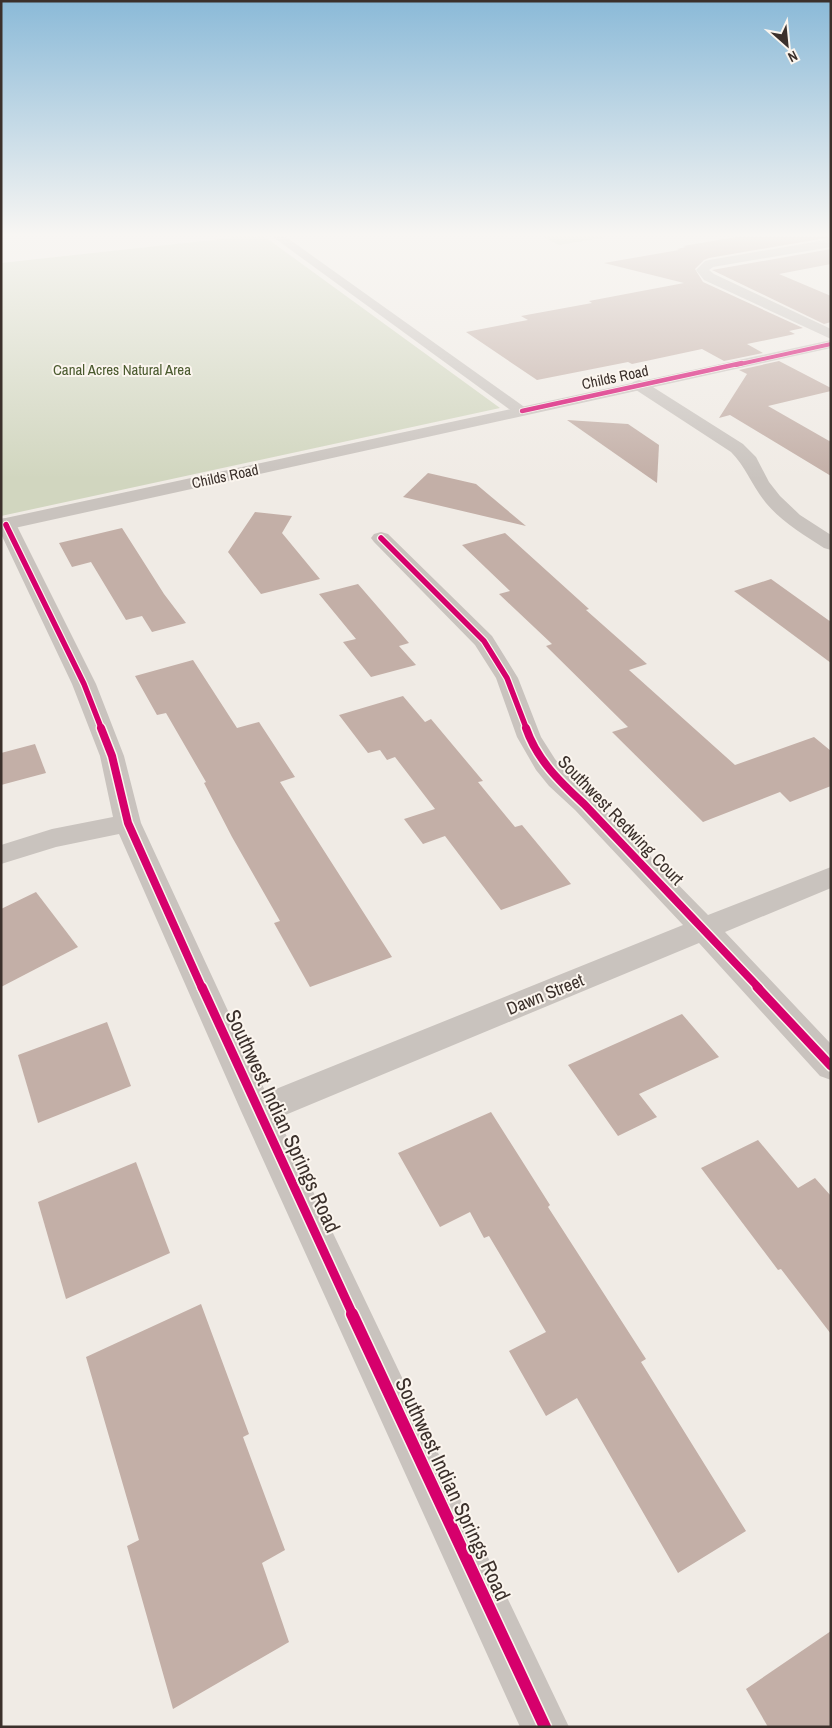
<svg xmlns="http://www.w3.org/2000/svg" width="832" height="1728" font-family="'Archivo Narrow',sans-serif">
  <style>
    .green { fill: #d1d6bf }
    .building { fill: #c3afa7 }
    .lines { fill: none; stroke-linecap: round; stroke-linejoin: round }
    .minor { fill: #c9c3be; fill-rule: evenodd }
    .tertiary { fill: #c9c3be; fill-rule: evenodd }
    .cycleway-far5-casing { stroke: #fbf5ee; stroke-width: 5 }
    .cycleway-far4-casing { stroke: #fbf5ee; stroke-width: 6 }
    .cycleway-far3-casing { stroke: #fbf5ee; stroke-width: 8 }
    .cycleway-far2-casing { stroke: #fbf5ee; stroke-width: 11 }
    .cycleway-far1-casing { stroke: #fbf5ee; stroke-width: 12 }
    .cycleway-casing { stroke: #fbf5ee; stroke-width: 15 }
    .cycleway-far5 { stroke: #d6006c; stroke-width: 4 }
    .cycleway-far4 { stroke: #d6006c; stroke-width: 4.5 }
    .cycleway-far3 { stroke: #d6006c; stroke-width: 5.5 }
    .cycleway-far2 { stroke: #d6006c; stroke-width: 8 }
    .cycleway-far1 { stroke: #d6006c; stroke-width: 9 }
    .cycleway { stroke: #d6006c; stroke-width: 12 }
    .labels { text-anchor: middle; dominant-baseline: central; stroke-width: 4; stroke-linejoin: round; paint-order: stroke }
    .far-park-label { font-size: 15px; fill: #4a5a2e; stroke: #fbf5ee }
    .far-street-label { font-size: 15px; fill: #3b302b; stroke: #fbf5ee }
    .street-label { font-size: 18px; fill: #3b302b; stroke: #fbf5ee }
    .near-street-label { font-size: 21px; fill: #3b302b; stroke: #fbf5ee }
  </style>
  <rect width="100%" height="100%" fill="#f0ebe5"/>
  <!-- green -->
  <g class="green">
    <polygon points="230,237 265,237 500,408 1,516 1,263 231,238"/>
    <polygon points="543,237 607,237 559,245"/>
  </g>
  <!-- building -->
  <g class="building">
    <polygon points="736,237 831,237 709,258 704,260 695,269 703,282 803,328 789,331 795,334 747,344 763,353 724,361 702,349 632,364 628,362 537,380 466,332 528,320 521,316 592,303 589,301 684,283 604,263 679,250 677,249 686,247 683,246"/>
    <polygon points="831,249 831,264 779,274 831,296 831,322 824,324 712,270"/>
    <polygon points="779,361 831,388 831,391 768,406 831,442 831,476 730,415 719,418 747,374 739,370"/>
    <polygon points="567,420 628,424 659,445 657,483"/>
    <polygon points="428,473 476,484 526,526 403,497"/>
    <polygon points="255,512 292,516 282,533 320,579 261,594 228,552"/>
    <polygon points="122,528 164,594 186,623 152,632 142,616 126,620 91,562 72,567 59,543"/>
    <polygon points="505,533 589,609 586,610 647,664 629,670 735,765 814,737 831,751 831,786 790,802 780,792 703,822 612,732 628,727 546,646 552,644 499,594 510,591 462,545"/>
    <polygon points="771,579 831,622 831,663 734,591"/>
    <polygon points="358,584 409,643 399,646 416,665 371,677 343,642 356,639 319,594"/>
    <polygon points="193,660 237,728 259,722 295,777 280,782 392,957 310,987 274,923 280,921 232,837 204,783 206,782 166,713 157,715 135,676"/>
    <polygon points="403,696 425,722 431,719 483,781 478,782 515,827 522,825 571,884 501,910 445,836 423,844 404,819 435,809 395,757 387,760 380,750 368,753 339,715"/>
    <polygon points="35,744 46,773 1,785 1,753"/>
    <polygon points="36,892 78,947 1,987 1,909"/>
    <polygon points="682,1014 719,1057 639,1094 657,1117 618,1136 568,1065"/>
    <polygon points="107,1022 131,1086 38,1123 18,1055"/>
    <polygon points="491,1112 550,1205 548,1207 646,1359 641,1362 746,1531 678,1573 577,1398 546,1416 509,1351 546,1332 489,1236 484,1238 470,1212 440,1227 398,1153"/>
    <polygon points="758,1140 798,1188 815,1178 831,1196 831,1334 781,1269 778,1270 701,1168"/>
    <polygon points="136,1162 170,1253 66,1299 38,1202"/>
    <polygon points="201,1304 249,1434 243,1437 285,1550 262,1563 289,1642 173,1709 127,1546 139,1540 86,1357"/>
    <polygon points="831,1631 831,1727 768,1727 746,1689"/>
  </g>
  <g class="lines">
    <!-- minor -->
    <g class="minor">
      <polygon points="273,237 286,237 530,411 528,414 516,414"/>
      <polygon points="831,239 831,247 713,267 709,270 714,274 831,329 831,339 704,280 696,270 705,261 709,260"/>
      <path d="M639,380L645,382L743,444L756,457L769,482L780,496L800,515L831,535V550L824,548C804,535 782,522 766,503C752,486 746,467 731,452L633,388L631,385L633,382Z"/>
      <polygon points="6,518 13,520 16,524 96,684 124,756 141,823 266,1093 683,925 575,810 549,786 536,770 517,737 496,678 475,645 374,542 371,538 374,534 381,532 388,534 492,636 518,678 541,737 555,759 567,774 593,798 708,915 831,867 831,888 725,932 831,1044 831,1080 820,1076 699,943 278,1118 569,1727 520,1727 241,1111 119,834 56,847 1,864 1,845 52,829 113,817 100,756 72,684 1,534 1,519"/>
    </g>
    <!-- tertiary -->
    <polygon class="tertiary" points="831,340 831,348 1,531 1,519"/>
    <defs>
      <polyline id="cycleway-far5" points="736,365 831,344"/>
      <g id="cycleway-far4">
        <polyline points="522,411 742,363"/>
        <polyline points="6,524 7,526"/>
      </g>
      <g id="cycleway-far3">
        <polyline points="6,525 84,684 102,730"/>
        <polyline points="381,538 484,641 507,678 527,730"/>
      </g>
      <g id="cycleway-far2">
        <polyline points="101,728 112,756 128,823 202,988"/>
        <path d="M526,728C537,760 560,782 584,804L759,988"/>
      </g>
      <g id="cycleway-far1">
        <polyline points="202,987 353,1315"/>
        <polyline points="757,987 831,1066"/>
      </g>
      <polyline id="cycleway" points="352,1314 545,1727"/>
    </defs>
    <!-- cycleway-far5 casing -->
    <use href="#cycleway-far5" class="cycleway-far5-casing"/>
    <!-- cycleway-far4 casing -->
    <use href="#cycleway-far4" class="cycleway-far4-casing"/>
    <!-- cycleway-far3 casing -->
    <use href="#cycleway-far3" class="cycleway-far3-casing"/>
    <!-- cycleway-far2 casing -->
    <use href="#cycleway-far2" class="cycleway-far2-casing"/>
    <!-- cycleway-far1 casing -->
    <use href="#cycleway-far1" class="cycleway-far1-casing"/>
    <!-- cycleway casing -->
    <use href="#cycleway" class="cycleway-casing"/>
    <!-- cycleway-far5 -->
    <use href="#cycleway-far5" class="cycleway-far5"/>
    <!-- cycleway-far4 -->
    <use href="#cycleway-far4" class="cycleway-far4"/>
    <!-- cycleway-far3 -->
    <use href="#cycleway-far3" class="cycleway-far3"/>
    <!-- cycleway-far2 -->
    <use href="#cycleway-far2" class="cycleway-far2"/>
    <!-- cycleway-far1 -->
    <use href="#cycleway-far1" class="cycleway-far1"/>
    <!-- cycleway -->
    <use href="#cycleway" class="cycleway"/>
  </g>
  <!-- sky -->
  <linearGradient id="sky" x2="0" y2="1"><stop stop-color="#8bbad8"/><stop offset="0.49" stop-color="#f8f6f3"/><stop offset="1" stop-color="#f8f6f3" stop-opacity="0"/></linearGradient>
  <rect width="832" height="479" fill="url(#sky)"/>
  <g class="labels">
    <!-- far-park labels -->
    <g class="far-park-label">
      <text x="122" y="369">Canal Acres Natural Area</text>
    </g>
    <!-- far-street labels -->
    <g class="far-street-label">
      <text transform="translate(615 377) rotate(-12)">Childs Road</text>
      <text transform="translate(225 476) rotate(-12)">Childs Road</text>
    </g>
    <!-- street labels -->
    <g class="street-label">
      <text transform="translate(621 820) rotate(46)">Southwest Redwing Court</text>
      <text transform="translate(545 994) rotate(-22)">Dawn Street</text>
    </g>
    <!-- near-street labels -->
    <g class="near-street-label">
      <text transform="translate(283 1121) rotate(65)">Southwest Indian Springs Road</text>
      <text transform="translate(453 1489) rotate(65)">Southwest Indian Springs Road</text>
    </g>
  </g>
  <!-- border -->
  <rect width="832" height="1728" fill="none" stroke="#3b302b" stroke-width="5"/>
  <!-- north arrow -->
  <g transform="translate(787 45) rotate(153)" stroke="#fbf5ee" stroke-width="4" paint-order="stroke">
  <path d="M0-4L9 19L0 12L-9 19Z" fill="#3b302b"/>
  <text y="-8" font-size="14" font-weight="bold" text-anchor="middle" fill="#3b302b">N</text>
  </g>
</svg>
